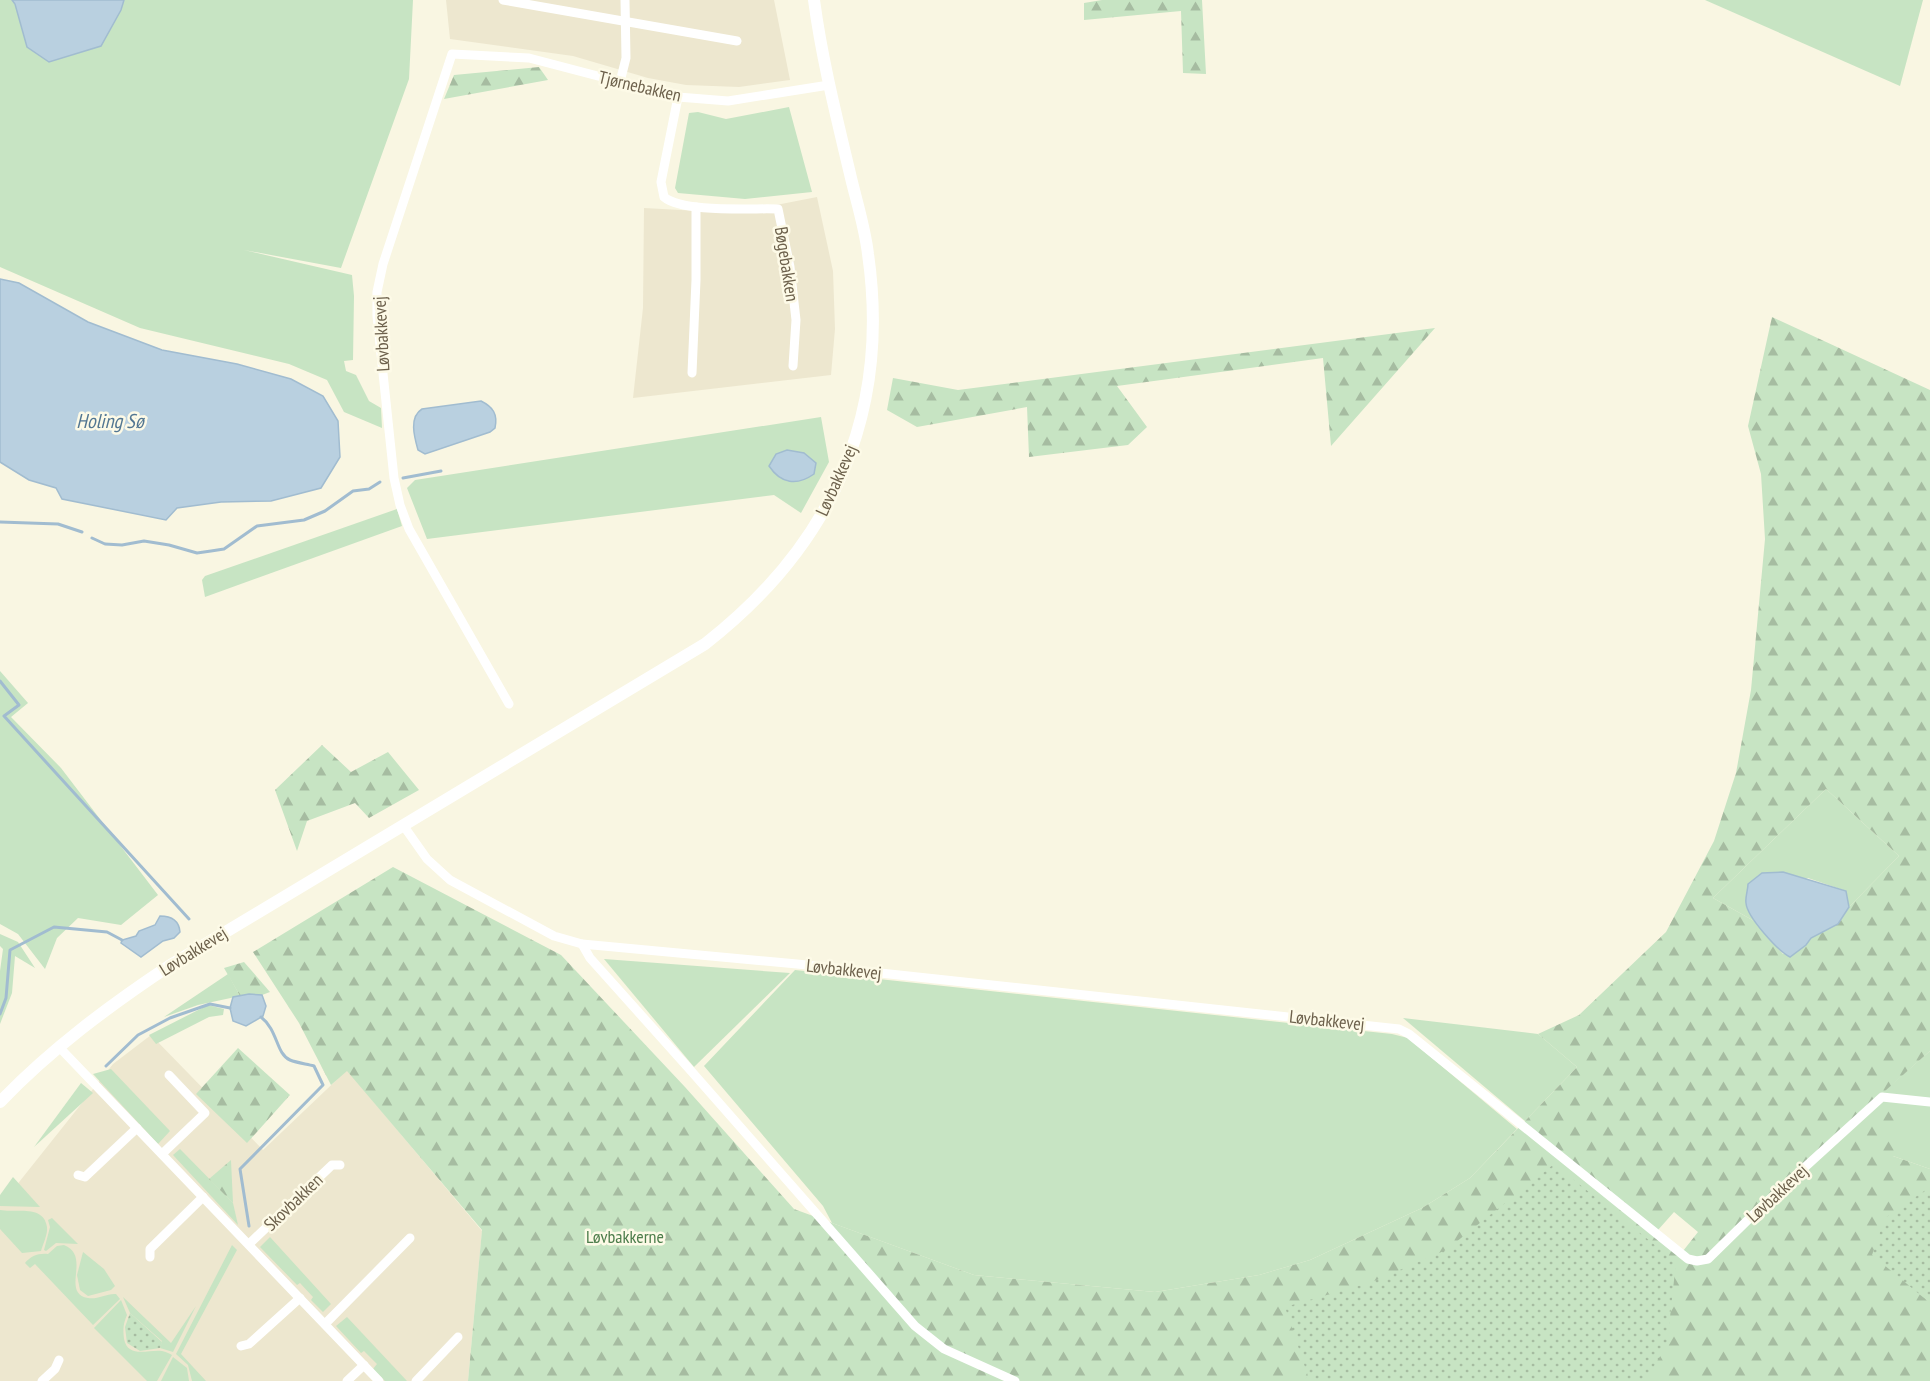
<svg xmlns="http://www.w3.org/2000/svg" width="1930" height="1381" font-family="'PT Sans Narrow',sans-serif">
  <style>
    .residential { fill: #ede7cf }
    .green { fill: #c7e4c3 }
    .forest { fill: url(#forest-firs); fill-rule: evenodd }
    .park { fill: url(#park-dots) }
    .water { fill: #b9d0e0; stroke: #a1bcd0; stroke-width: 1.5 }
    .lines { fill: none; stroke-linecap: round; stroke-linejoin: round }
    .stream { stroke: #a1bcd0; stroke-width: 3 }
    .minor { stroke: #fff; stroke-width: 9 }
    .tertiary { stroke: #fff; stroke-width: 12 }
    .labels { text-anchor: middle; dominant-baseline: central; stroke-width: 5; stroke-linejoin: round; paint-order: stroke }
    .street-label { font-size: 18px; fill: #6d614c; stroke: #fdfae7 }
    .park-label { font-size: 18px; fill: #4c7d4b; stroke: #fdfae7 }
    .water-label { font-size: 20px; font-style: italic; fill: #527692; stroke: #fdfae7 }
  </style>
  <defs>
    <pattern id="forest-firs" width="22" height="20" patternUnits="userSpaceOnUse" patternTransform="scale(1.5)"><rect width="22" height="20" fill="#c7e4c3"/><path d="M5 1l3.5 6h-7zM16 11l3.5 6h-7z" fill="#a6bca1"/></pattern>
    <pattern id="park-dots" width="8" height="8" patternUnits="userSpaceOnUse" patternTransform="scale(1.5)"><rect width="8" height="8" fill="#c7e4c3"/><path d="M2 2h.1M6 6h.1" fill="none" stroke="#a6bca1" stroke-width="1.8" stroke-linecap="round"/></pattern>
  </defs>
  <rect width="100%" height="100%" fill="#f9f6e2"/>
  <!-- residential -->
  <g class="residential">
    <polygon points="446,0 774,0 790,80 739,87 686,85 648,78 573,56 450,39"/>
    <polygon points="817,197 833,271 835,329 831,375 633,398 643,308 644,208 736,213"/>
    <polygon points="151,1035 263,1150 347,1070 482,1231 468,1381 0,1381 0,1206 113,1064"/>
  </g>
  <!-- green -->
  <g class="green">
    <polygon points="0,0 413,0 409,79 341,268 244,250 352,275 354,296 353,360 344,361 346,371 356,375 369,401 381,408 382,428 344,412 327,380 289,364 140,328 0,267"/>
    <polygon points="1705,0 1923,0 1900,86"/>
    <polygon points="789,107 812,192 745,199 678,193 675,188 689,113 698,112 726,119"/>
    <polygon points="821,417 829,462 801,513 774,495 427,539 407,488 415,480"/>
    <polygon points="397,509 402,526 205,597 202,580 205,576"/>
    <polygon points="0,671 28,703 11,717 61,768 158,895 121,925 78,918 57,938 45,969 18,934 0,924"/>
    <polygon points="1826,789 1899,856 1849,907 1846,891 1808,878 1746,904 1756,922 1713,898"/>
    <polygon points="0,934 18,942 35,968 15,956 12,993 0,1024 0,971 3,949 0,946"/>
    <polygon points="604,959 790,973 694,1067"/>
    <polygon points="795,970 1392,1034 1408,1038 1517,1129 1470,1178 1422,1208 1310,1260 1259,1275 1155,1292 974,1275 832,1223 823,1206 704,1066"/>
    <polygon points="228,974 240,996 198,1005 164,1017"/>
    <polygon points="208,1005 224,1009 223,1015 209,1017 156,1044 149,1035"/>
    <polygon points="1403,1018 1538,1034 1577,1067 1525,1121"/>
    <polygon points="1930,1051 1930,1169 1893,1156 1875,1099"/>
    <polygon points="111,1069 170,1131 158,1144 93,1074"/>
    <polygon points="81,1083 93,1093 34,1147"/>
    <polygon points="180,1149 233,1203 238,1225 173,1155"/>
    <polygon points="13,1177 40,1207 0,1206 0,1195"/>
    <path d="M0,1210C15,1213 44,1204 47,1227C48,1234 43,1244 41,1251L22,1253L0,1229Z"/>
    <polygon points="52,1218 78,1244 56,1243 46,1251 44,1250 50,1227 48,1220"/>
    <polygon points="270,1237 331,1304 323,1312 311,1300 313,1297 300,1283 297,1285 260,1247"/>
    <path d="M64,1245C92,1256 60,1293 88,1298C97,1300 107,1293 116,1294L120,1299L93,1325L35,1264L30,1268L25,1263C31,1256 38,1253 48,1254L57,1246Z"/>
    <polygon points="232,1245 237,1250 181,1354 206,1381 192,1381 188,1365 176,1354"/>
    <polygon points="83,1252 104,1269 115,1286 111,1290 88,1296 80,1290 77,1275"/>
    <polygon points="123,1297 171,1343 196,1306 173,1352 160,1348 162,1341 130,1313"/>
    <path d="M121,1300L127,1315C123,1324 123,1329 124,1339C128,1359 149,1349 162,1351C166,1352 169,1353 172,1355L157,1381H147L94,1328Z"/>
    <polygon points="347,1317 407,1381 385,1381 373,1369 377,1364 364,1351 361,1353 336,1326"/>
    <polygon points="173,1357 187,1368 189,1381 161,1381"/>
  </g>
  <!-- forest -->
  <g class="forest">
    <polygon points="1102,0 1202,0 1206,74 1183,73 1181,11 1084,20 1084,3"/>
    <polygon points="539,67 548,80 444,99 454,75"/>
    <path d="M1772,317L1930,390V1051L1876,1099L1900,1117L1893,1156L1930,1169V1381H468L482,1230L347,1071L331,1085L299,1023L253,952L393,867L561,955L685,1087L794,1209L974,1275L1155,1292L1259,1275L1310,1260L1422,1208L1470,1178L1577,1067L1538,1034L1579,1015L1666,932L1714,841L1736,773L1751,690L1765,539L1761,474L1748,426ZM1826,789L1899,856L1849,907L1838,924L1810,938L1806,945L1783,954L1756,922L1713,898ZM1674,1212L1698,1232L1683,1251L1658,1230Z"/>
    <polygon points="1435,328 1331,446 1323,358 1117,386 1147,427 1128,445 1029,457 1027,407 917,427 887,410 893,378 958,390"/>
    <polygon points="322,745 351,772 388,752 419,790 369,818 355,803 307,821 297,851 275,790"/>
    <polygon points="244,962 270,992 262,995 240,996 224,968"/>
    <polygon points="238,1048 290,1095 247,1143 196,1094"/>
    <polygon points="231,1160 233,1203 209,1179"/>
  </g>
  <!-- park -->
  <g class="park">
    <polygon points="1554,1164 1676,1262 1667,1345 1645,1381 1304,1381 1308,1376 1285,1307 1372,1282 1446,1250"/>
    <polygon points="1930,1187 1930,1303 1872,1255 1885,1218"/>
    <polygon points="130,1313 162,1342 160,1348 140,1351 127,1343 125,1327"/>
  </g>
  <!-- water -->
  <g class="water">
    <polygon points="12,0 124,0 121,10 101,46 49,62 27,47 15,4"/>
    <polygon points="0,279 19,283 88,322 162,350 237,364 291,379 323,396 338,421 340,457 321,488 271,501 221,502 177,508 166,520 62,499 56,488 29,480 0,462"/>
    <path d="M481,401C493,407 498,414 495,428L490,432L425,454L418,450C414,436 409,417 422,409Z"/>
    <path d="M787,450L804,453L816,463L814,474C797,486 781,484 769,466L776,454Z"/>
    <path d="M1783,872L1846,891L1849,907L1838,924L1811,938L1806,945L1790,957C1778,951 1747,917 1746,903C1745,897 1748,890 1748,884L1762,873Z"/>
    <path d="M160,916C171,916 179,920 180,932L174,938L163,941L141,957L121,943L122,940L136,936L139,931L155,925Z"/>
    <polygon points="249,994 262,995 266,1006 263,1016 246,1026 233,1021 230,1008 233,997"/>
  </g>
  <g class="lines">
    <!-- stream -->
    <g class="stream">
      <polyline points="403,478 441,471"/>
      <polyline points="0,522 58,524 82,532"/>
      <polyline points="92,538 105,544 122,545 144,541 169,545 197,553 211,551 224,549 257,526 304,520 325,511 353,491 369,489 380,482"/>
      <polyline points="0,681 19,705 4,716 189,919"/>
      <polyline points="0,1014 6,998 10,950 54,927 107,932 122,940"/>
      <polyline points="106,1066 138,1035 170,1018 210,1004 230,1008"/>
      <path d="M249,1226L240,1169L323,1085L314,1066C307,1064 297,1063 290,1060C276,1054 278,1030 261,1017"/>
    </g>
    <!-- minor -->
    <g class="minor">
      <polyline points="503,0 737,41"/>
      <polyline points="620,82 626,58 625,0"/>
      <path d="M678,97L661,182L664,197C683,213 751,208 778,209L790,267L796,320L793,366"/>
      <polyline points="692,373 696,280 696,207"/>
      <polyline points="509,704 409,529 400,505 394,478 377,316 377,292 383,264 452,54 529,58 678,97 728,101 829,85"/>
      <polyline points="403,825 427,859 450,880 554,936 582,944 797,964 1399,1029 1409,1034 1688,1259 1697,1261 1708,1259 1759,1209 1882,1097 1930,1102"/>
      <polyline points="582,944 590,958 692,1072 915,1326 944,1349 1015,1381"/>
      <polyline points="59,1047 379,1381"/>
      <polyline points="162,1154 205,1113 169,1075"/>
      <polyline points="78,1175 85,1177 137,1128"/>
      <polyline points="249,1244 332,1165 340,1165"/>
      <polyline points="150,1257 150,1249 203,1197"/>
      <polyline points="325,1324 410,1238"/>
      <polyline points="241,1346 249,1344 300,1298"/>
      <polyline points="42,1381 55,1369 59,1360"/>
      <polyline points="347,1381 364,1365"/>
      <polyline points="416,1381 458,1337"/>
    </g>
    <!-- tertiary -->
    <path class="tertiary" d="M0,1102C51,1049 109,1006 169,966L705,644C832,545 891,415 868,254C865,228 857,203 851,178C837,119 822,60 814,0"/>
  </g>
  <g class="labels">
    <!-- street labels -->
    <g class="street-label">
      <text transform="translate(640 86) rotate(13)">Tjørnebakken</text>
      <text transform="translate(787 264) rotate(81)">Bøgebakken</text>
      <text transform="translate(381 334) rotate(-93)">Løvbakkevej</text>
      <text transform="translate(836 480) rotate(-66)">Løvbakkevej</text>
      <text transform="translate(193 951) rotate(-32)">Løvbakkevej</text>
      <text transform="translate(844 969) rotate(6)">Løvbakkevej</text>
      <text transform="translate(1327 1020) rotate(6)">Løvbakkevej</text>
      <text transform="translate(1777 1193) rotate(-43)">Løvbakkevej</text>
      <text transform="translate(293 1202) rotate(-44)">Skovbakken</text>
    </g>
    <!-- park labels -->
    <g class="park-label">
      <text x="625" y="1236">Løvbakkerne</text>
    </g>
    <!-- water labels -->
    <g class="water-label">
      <text x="110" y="421">Holing Sø</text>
    </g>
  </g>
</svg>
